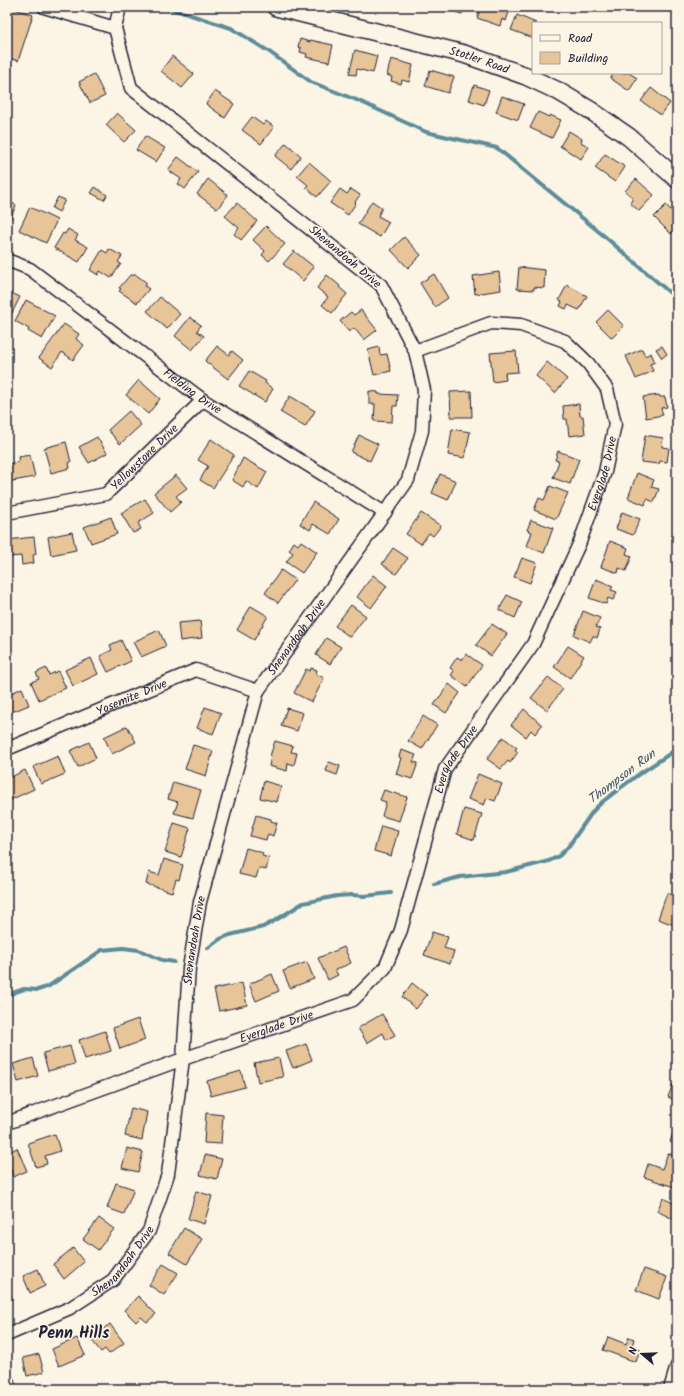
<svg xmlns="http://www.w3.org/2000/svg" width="684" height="1396" font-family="Kalam,sans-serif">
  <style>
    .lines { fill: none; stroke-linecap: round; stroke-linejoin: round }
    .stream { stroke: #5b8c9a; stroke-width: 4 }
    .building { fill: #e8c599; stroke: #22223b }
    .street-casing { stroke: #22223b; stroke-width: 15 }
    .secondary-casing { stroke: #22223b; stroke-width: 20 }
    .street { stroke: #fcf5e5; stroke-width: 12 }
    .secondary { stroke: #fcf5e5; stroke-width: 17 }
    .labels { text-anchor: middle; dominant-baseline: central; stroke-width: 3.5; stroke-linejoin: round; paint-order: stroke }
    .street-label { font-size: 12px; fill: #22223b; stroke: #fcf5e5 }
    .water-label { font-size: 13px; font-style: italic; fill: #3e576b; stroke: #fcf5e5 }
    .district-label { font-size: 16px; font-weight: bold; fill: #22223b; stroke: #fcf5e5 }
  </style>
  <rect width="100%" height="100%" fill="#fcf5e5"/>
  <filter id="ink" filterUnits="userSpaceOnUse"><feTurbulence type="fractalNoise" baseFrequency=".025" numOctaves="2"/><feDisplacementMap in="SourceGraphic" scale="8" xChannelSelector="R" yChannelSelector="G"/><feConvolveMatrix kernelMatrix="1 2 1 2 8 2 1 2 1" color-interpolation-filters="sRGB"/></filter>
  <g filter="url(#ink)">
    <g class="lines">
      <!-- stream -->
      <g class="stream">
        <polyline points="166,7 231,28 268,51 311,82 359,101 426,132 497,148 603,235 677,299"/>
        <polyline points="434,884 460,877 506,872 549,861 559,856 568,847 593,811 602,802 639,774 677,749"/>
        <polyline points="208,948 220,939 230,935 263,927 276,920 303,903 337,896 352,895 365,896 391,893"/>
        <polyline points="7,995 24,989 38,990 49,986 102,950 123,948 139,950 162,960 174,962"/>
      </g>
    </g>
    <!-- building -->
    <g class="building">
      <polygon points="7,7 10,7 33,15 18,61 7,57"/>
      <polygon points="438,7 464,7 462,14"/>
      <polygon points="481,7 499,7 499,9 509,12 506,21 502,19 500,26 477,18"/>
      <polygon points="517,15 536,23 533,23 533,38 511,30"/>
      <polygon points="300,39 310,42 310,40 333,45 329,62 306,57 307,54 300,52 301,48 298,47"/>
      <polygon points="355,50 377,56 373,73 357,69 356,75 349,74"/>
      <polygon points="172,56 194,74 182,88 161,71"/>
      <polygon points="391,59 413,65 409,82 402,80 401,84 391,81 392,77 387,75"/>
      <polygon points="430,70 454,77 448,93 425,86"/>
      <polygon points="614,73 629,73 637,78 629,91 610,78"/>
      <polygon points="94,74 105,96 90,103 79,82"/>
      <polygon points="474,85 489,90 484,105 469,100"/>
      <polygon points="651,88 670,103 661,115 641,101"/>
      <polygon points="215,91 234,104 225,118 206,104"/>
      <polygon points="502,96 524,104 518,120 496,112"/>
      <polygon points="538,112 549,117 550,115 561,120 552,138 530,128"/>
      <polygon points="117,113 136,130 124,142 106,125"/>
      <polygon points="252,117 263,125 266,121 274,127 261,144 242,130"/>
      <polygon points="569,131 582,139 581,142 589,147 581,159 560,146"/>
      <polygon points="145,136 165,148 156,162 136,150"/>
      <polygon points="286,143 301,156 291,169 275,156"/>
      <polygon points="605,154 625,167 615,182 595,168"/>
      <polygon points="178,157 198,172 185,189 178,184 181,179 168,170"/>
      <polygon points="309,162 331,181 317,197 306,187 308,185 297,176"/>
      <polygon points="208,179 228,195 217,209 197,194"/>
      <polygon points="636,179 654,195 639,211 630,203 633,198 625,191"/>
      <polygon points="95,187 107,195 104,200 91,193"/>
      <polygon points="340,189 347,194 351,189 360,195 355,202 356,203 348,215 330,203"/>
      <polygon points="58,197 65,200 59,212 52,208"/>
      <polygon points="7,201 16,205 8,225 7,224"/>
      <polygon points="372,201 382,208 378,216 389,222 380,237 358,224"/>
      <polygon points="237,203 257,221 241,240 234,234 239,228 225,216"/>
      <polygon points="666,205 677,216 677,228 671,234 654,217"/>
      <polygon points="30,207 57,220 46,243 19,230"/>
      <polygon points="266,226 285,244 269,261 262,255 265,251 253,240"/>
      <polygon points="68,229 78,235 75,240 88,247 79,262 54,248 63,233 65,234"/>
      <polygon points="404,237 421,255 408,268 391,250"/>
      <polygon points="109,249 122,256 118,262 121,264 111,278 100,271 98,275 90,270 102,250 107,253"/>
      <polygon points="294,251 314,267 303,281 283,264"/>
      <polygon points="519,267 545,270 544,288 534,287 534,290 517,289"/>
      <polygon points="499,272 501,290 475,294 473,276"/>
      <polygon points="131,274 133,276 135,274 147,283 145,286 149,289 137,303 119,291 121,289 119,288"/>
      <polygon points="434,274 448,298 435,307 420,283"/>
      <polygon points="327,275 340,286 339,287 347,294 332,313 322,305 328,297 317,288"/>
      <polygon points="567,285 587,296 579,310 568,305 566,309 560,306 562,302 559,300"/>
      <polygon points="7,291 20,297 9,319 7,319"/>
      <polygon points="160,297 180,314 167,329 147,311"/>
      <polygon points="26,300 55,316 42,339 28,331 29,329 15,321"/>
      <polygon points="361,310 377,330 364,340 354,328 349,332 340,321 351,312 354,315"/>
      <polygon points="608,310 624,326 612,338 596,322"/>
      <polygon points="190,317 201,325 197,331 204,336 192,350 175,336"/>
      <polygon points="64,324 79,334 76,339 84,345 73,360 62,352 52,367 39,358"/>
      <polygon points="217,346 229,355 232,351 243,360 228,379 205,361"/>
      <polygon points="662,346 667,354 662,358 656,349"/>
      <polygon points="379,347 380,355 387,354 391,371 374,375 368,350"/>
      <polygon points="642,349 645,356 651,353 655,362 650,364 653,371 636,379 626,356"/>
      <polygon points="516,351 518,372 505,373 506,380 493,382 490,353"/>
      <polygon points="547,362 567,379 555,393 536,376"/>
      <polygon points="249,371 266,381 265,383 273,389 265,402 239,386"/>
      <polygon points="139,380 160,399 148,414 126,395"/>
      <polygon points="369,391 378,392 378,394 398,395 397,406 393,406 392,422 374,421 375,404 369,404"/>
      <polygon points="471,391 472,417 451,417 450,392"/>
      <polygon points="659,395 660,397 665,397 667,407 661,408 663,415 646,418 643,397"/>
      <polygon points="290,396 315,411 305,427 280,412"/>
      <polygon points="579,404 580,416 583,416 585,434 569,436 567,419 564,419 563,406"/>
      <polygon points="129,411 141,425 120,444 108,430"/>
      <polygon points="452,429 470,432 465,458 448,455"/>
      <polygon points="359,435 378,444 370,461 351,452"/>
      <polygon points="645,435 663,438 662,447 669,448 667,462 660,461 659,464 641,462"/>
      <polygon points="97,437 107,453 89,463 79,447"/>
      <polygon points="211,439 234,455 213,488 200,480 208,466 198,460"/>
      <polygon points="66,442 71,462 69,463 70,468 51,473 44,448"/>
      <polygon points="558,451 579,459 570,484 553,478 559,461 555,460"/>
      <polygon points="30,455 35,477 7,482 7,464 19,462 18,457"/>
      <polygon points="243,458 267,472 258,489 246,481 243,487 232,480"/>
      <polygon points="637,473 654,480 651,487 659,489 654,502 647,499 645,505 628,498"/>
      <polygon points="440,474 456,481 448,500 432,493"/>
      <polygon points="176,475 187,488 176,496 181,502 170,512 154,493"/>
      <polygon points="550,486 568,493 556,519 534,510 539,498 544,500"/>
      <polygon points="145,499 154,513 138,523 141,529 133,533 121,513"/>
      <polygon points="313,502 339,519 330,534 313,524 310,530 300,524"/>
      <polygon points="622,512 640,519 633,535 616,529"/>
      <polygon points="421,513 441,526 433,536 429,533 421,544 406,534"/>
      <polygon points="111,517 117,534 91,543 84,527"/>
      <polygon points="531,520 553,528 544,553 527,546 532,532 527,530"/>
      <polygon points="72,532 76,550 51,555 48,537"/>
      <polygon points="34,537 36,554 33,555 34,563 22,565 21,556 9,557 7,540"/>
      <polygon points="301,541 317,552 302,573 286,562 293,553 289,550 294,542 298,545"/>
      <polygon points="610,541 628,548 626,554 632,556 626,571 619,568 618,573 601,567"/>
      <polygon points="393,548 408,558 396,574 382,564"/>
      <polygon points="522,558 537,563 530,583 514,577"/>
      <polygon points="281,570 295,580 278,603 265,593"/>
      <polygon points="373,575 387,586 371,608 357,597"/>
      <polygon points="596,579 613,586 611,590 617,592 613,600 608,598 606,604 589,598"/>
      <polygon points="507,595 522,602 515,618 499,610"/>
      <polygon points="351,605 366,616 350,637 335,626"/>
      <polygon points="251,606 268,616 254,640 237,630"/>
      <polygon points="583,611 600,618 596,627 600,629 597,638 593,636 590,642 574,635"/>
      <polygon points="200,621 202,638 180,641 178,623"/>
      <polygon points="492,624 507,634 491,656 476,645"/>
      <polygon points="159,630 166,646 141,657 133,642"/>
      <polygon points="326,638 341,647 330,664 316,655"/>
      <polygon points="121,640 131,661 108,672 100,656 112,650 110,645"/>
      <polygon points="568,646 584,656 570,678 554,667"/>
      <polygon points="466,654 482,665 467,687 451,675 454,671 450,668 457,657 462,660"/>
      <polygon points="91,658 98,674 73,686 65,670"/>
      <polygon points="46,668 49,675 58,671 66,688 39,700 31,682 39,679 36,673"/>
      <polygon points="311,668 317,670 316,674 324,678 312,702 294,693 306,669 310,671"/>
      <polygon points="548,677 563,689 547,710 531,698"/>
      <polygon points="449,684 460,693 446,713 434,705"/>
      <polygon points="22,688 29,705 7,714 7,695"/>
      <polygon points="205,707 221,713 213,734 197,728"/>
      <polygon points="287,708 303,713 297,731 281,726"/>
      <polygon points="524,709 542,725 535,734 531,730 526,737 511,725"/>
      <polygon points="423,716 437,725 422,749 408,741"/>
      <polygon points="127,726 136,742 112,754 104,737"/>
      <polygon points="503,737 517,748 515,750 518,752 510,763 508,761 501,769 487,759"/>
      <polygon points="275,741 293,746 291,752 297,753 294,765 288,763 287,771 269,766 271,756 270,756"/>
      <polygon points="89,742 96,758 78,767 70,751"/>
      <polygon points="193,745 213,751 206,776 185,769"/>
      <polygon points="401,750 416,755 413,762 418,763 412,779 396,774 401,758 399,757"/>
      <polygon points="58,756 65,774 41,784 33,767"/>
      <polygon points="329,762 340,766 337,775 326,771"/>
      <polygon points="25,770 34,789 8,801 7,779"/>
      <polygon points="478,774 502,784 495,801 487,798 484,805 468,799"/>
      <polygon points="264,781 281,786 277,802 260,798"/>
      <polygon points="173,782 201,790 193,818 174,813 178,802 168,799"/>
      <polygon points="384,790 407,797 399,821 382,816 386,802 380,800"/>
      <polygon points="464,809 482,814 474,840 457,834"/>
      <polygon points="256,815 271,819 271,821 277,823 273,836 268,834 266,840 250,836"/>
      <polygon points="174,823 190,828 181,857 165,852"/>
      <polygon points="381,826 398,831 391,856 374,851"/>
      <polygon points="246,848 263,853 262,856 269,858 266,870 259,868 256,878 239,874"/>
      <polygon points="164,859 183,865 179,880 176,879 172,892 146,884 149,872 159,875"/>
      <polygon points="667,893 677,897 677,926 658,919"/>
      <polygon points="432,932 448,937 444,948 454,951 450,964 424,955"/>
      <polygon points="344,947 351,963 335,970 338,975 328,980 318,958"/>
      <polygon points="307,962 314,979 290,988 283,971"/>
      <polygon points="272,974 279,991 256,1001 249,984"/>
      <polygon points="242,983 247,1005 219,1011 214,989"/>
      <polygon points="412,983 427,995 416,1009 402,997"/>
      <polygon points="382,1014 395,1035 386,1040 383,1033 367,1043 358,1028"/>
      <polygon points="138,1019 145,1040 120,1049 113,1028"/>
      <polygon points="105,1031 111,1051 85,1059 79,1040"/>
      <polygon points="306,1044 312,1060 293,1068 286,1051"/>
      <polygon points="70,1046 75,1064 48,1071 43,1053"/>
      <polygon points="33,1058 38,1076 18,1082 13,1064"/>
      <polygon points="279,1058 283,1077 258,1082 254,1063"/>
      <polygon points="241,1071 245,1087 211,1096 207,1081"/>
      <polygon points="673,1084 677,1086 677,1101 668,1097"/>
      <polygon points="131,1108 147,1112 142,1140 125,1136"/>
      <polygon points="206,1113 223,1115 221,1144 204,1143"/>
      <polygon points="677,1121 677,1145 670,1142"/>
      <polygon points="55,1134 60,1151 45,1156 47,1164 36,1167 28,1143"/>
      <polygon points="17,1148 27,1171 13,1177 11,1170 7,1171 7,1153"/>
      <polygon points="127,1148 143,1152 138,1172 122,1168"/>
      <polygon points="668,1153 677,1156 677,1188 644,1177 648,1164 662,1169"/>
      <polygon points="205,1155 222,1159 217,1179 200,1175"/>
      <polygon points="116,1183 134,1189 124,1214 107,1208"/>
      <polygon points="196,1191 212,1196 204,1224 188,1219"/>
      <polygon points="663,1198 677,1205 677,1221 657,1211"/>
      <polygon points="99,1218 114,1229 98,1250 83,1239"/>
      <polygon points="184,1228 202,1239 187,1264 169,1253"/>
      <polygon points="73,1248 84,1262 64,1279 53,1264"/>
      <polygon points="163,1264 178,1273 164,1295 149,1285"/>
      <polygon points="38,1269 45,1286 30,1293 23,1276"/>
      <polygon points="644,1269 667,1277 659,1299 636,1290"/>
      <polygon points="7,1281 12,1299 7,1301"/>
      <polygon points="138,1296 156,1314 147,1322 141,1317 136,1322 124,1310"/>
      <polygon points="110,1324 124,1343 109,1354 105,1349 101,1352 90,1338"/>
      <polygon points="608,1337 626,1344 629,1337 634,1339 632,1346 640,1349 636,1362 603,1350"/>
      <polygon points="77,1338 85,1355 59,1366 52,1349"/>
      <polygon points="39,1354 44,1372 27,1376 23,1358"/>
      <polygon points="9,1366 16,1385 7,1388 7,1367"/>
    </g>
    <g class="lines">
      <defs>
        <g id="street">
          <polyline points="44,7 115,28"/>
          <path id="s1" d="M7,260L30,269L203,400L385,513"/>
          <path id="s2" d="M7,513L106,494L203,400"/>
          <path id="s3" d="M7,749L196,670L258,691"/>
          <path id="s4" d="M7,1123L183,1059L353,1000L385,968L401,930L445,769L533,644L580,542L605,472L615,424L607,389L588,363L565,341L521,325L491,323L415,351"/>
          <path id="s5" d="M7,1335L70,1308L113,1280L149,1231L168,1174L183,1059L189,968L200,902L258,691L408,480L422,431L424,390L415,351L381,285L131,88L115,28L120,7"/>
          <polyline points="670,1389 677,1366"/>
        </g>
        <g id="secondary">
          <path id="s6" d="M276,7L464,54L526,76L558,91L590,110L629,137L677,179"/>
        </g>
      </defs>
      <!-- street casing -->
      <use href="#street" class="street-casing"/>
      <!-- secondary casing -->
      <use href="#secondary" class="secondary-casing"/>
      <!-- street -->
      <use href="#street" class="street"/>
      <!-- secondary -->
      <use href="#secondary" class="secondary"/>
    </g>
  </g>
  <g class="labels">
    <!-- street labels -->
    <g class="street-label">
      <text stroke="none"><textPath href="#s6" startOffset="210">Stotler Road</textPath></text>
      <text transform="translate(345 257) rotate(40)">Shenandoah Drive</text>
      <text stroke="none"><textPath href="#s1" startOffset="228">Fielding Drive</textPath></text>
      <text stroke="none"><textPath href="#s2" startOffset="154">Yellowstone Drive</textPath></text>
      <text stroke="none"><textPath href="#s4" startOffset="958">Everglade Drive</textPath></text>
      <text stroke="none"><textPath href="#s5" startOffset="800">Shenandoah Drive</textPath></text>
      <text stroke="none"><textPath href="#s3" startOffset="135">Yosemite Drive</textPath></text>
      <text stroke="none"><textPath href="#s4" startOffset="634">Everglade Drive</textPath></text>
      <text stroke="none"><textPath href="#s5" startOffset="476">Shenandoah Drive</textPath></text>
      <text stroke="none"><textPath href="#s4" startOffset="286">Everglade Drive</textPath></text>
      <text stroke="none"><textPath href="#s5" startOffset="140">Shenandoah Drive</textPath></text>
    </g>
    <!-- water labels -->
    <g class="water-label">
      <text transform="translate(622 777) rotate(-37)">Thompson Run</text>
    </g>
    <!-- district labels -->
    <g class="district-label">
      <text x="74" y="1333">Penn Hills</text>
    </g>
  </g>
  <!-- margin -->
  <rect width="684" height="1396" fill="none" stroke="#fcf5e5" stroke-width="24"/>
  <rect x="12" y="12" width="660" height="1372" fill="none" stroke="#22223b" stroke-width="1.5" filter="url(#ink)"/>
  <!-- legend -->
  <rect x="532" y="22" width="130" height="52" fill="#fcf5e5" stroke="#a5a1a1"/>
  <rect x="540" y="35" width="20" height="6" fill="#fcf5e5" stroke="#a5a1a1"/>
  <text x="568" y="42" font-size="12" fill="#22223b">Road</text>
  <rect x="540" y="52" width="20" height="12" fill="#e8c599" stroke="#a5a1a1"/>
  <text x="568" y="62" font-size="12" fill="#22223b">Building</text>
  <!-- north arrow -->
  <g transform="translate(642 1354) rotate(289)" stroke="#fcf5e5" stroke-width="3" paint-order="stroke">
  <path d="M0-3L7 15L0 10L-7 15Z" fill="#22223b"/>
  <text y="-6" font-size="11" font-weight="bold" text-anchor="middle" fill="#22223b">N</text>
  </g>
</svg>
